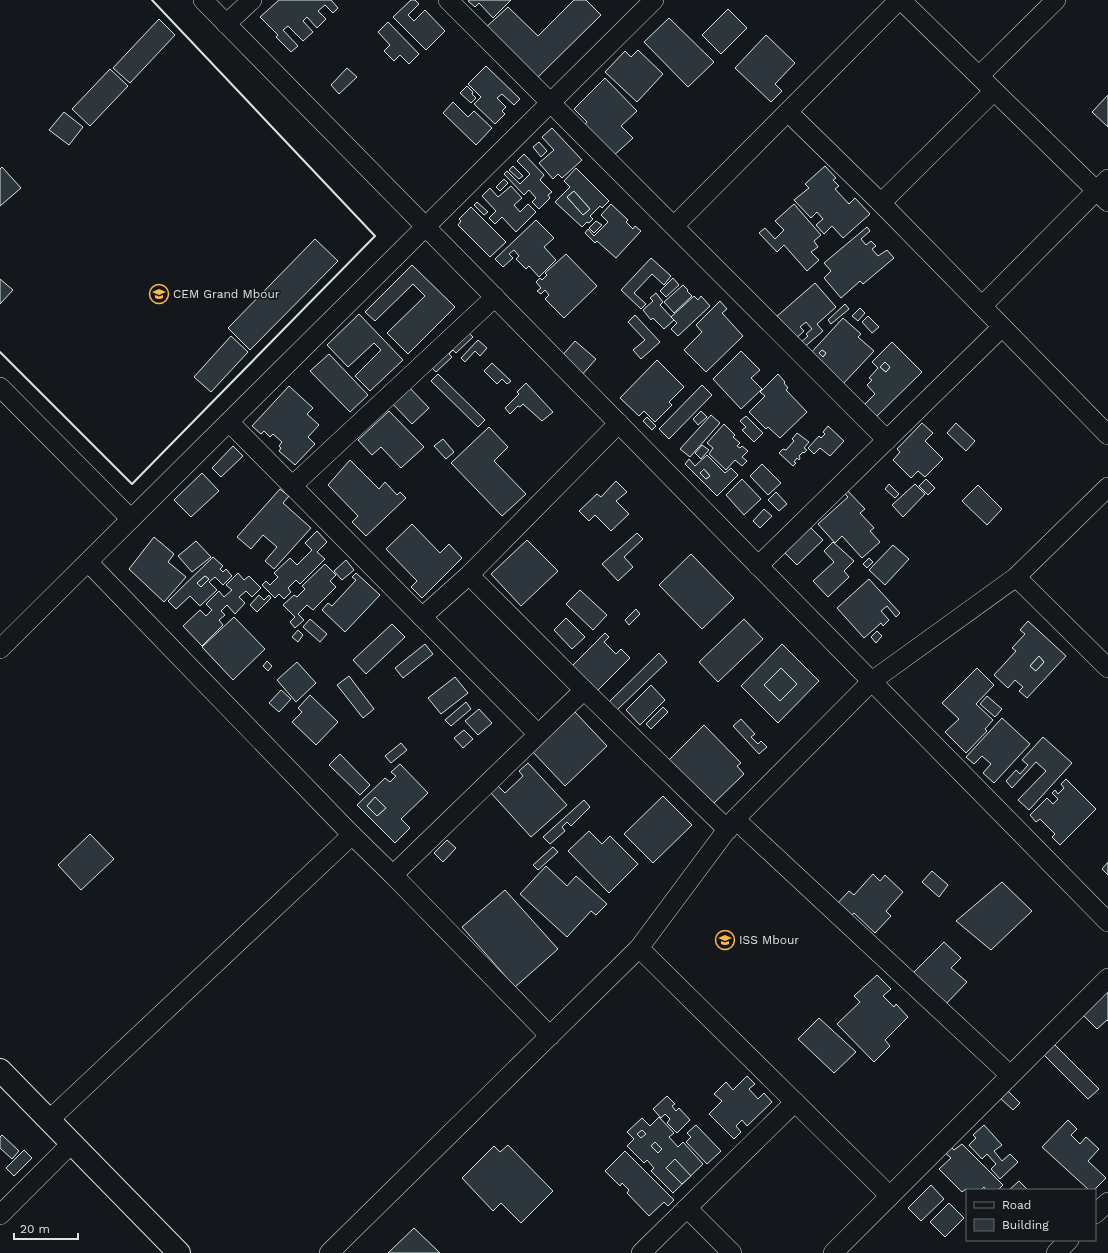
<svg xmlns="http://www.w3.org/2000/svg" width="1108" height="1253" font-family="'Work Sans',sans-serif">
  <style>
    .building { fill: #2c363c; stroke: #d8e6dc; fill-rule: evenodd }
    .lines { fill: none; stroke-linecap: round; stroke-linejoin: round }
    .street-casing { stroke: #d8e6dc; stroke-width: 20 }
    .highway-casing { stroke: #d8e6dc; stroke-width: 24 }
    .street { stroke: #14181c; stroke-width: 19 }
    .highway { stroke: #14181c; stroke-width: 22 }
    .wall { stroke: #d8e6dc; stroke-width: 2 }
    .labels { text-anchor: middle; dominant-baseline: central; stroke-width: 3; stroke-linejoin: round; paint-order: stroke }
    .poi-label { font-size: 12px; fill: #d8e6dc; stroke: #14181c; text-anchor: start }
  </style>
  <rect width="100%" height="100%" fill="#14181c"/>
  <!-- building -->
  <g class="building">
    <polygon points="279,0 331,0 338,8 333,13 325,5 318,11 326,19 317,28 307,17 303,21 313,32 303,41 288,26 283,30 298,46 291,52 276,37 278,35 260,17"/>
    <polygon points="411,0 415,0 419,4 408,15 414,21 425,10 445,31 426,50 393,17"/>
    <polygon points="470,0 511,0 493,18 479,3 475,7 468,1"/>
    <polygon points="574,0 586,0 601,15 534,81 484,29 508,7 538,36"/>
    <polygon points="728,9 747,28 721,54 702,35"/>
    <polygon points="669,18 714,62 688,87 644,42"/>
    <polygon points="159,19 175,35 130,83 113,68"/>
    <polygon points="388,22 419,54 409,64 400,55 394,61 384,51 390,45 378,32"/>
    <polygon points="766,35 795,63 775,84 782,91 771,102 735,68"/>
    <polygon points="638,50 663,74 637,102 605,72 625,51 631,57"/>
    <polygon points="486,66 520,99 514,105 502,94 497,98 506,107 502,111 505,114 495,124 474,104 481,97 468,84"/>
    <polygon points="347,68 357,77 339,94 331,85"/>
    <polygon points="110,69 128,86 90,126 72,109"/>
    <polygon points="605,78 637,111 621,126 633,138 611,158 582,128 587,122 574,109"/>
    <polygon points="467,86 473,92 472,94 476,98 471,103 460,93"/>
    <polygon points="1108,95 1108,127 1092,112"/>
    <polygon points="453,102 468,117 474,111 492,128 476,145 443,113"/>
    <polygon points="64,112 83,127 69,145 49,130"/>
    <polygon points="552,128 582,160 562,178 558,174 553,179 539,163 554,150 542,137"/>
    <polygon points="539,142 547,151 541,157 533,147"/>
    <polygon points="524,154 544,175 540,180 552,192 548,195 550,198 539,209 532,202 536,198 529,190 524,195 504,174 507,171 520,184 530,174 517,161"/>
    <polygon points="513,166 523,176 519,179 509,170"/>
    <polygon points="825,166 836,178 833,180 839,186 835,189 849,204 855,198 870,214 843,238 832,226 824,234 816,225 823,219 817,212 811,218 794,200 809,188 805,184"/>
    <polygon points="2,167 21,188 0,206 0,169"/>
    <path d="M576,168L609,201L602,208L600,206L590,216L593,219L589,223L587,222L582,227L555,202L570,187L564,181ZM574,191L590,209L583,215L567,197Z"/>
    <polygon points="504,179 508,183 500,191 496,187"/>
    <polygon points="511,186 522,198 514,205 520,212 528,204 536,212 516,232 502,217 495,224 489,218 496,211 482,196 490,188 498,197"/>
    <polygon points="574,191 590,209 583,215 567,197"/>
    <polygon points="477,202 488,212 484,215 474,205"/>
    <polygon points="611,204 628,220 626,222 633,229 635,226 641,231 616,258 597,241 595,243 585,233 588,229 594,236 608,222 601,215"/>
    <polygon points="794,204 821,235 814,241 818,247 811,252 819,260 807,271 784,245 777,252 759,233 765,228 775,239 784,230 775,221"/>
    <polygon points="471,207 506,242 490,257 458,225 461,221 459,219"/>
    <polygon points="536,220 554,238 544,247 556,260 539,277 529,266 526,269 516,259 519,256 514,250 509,254 513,258 503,267 495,259"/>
    <polygon points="596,221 602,225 594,233 589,228"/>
    <polygon points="867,227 870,231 861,239 866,245 871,241 876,246 872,249 878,256 887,250 894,258 863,284 860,281 841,298 824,278 831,271 824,263"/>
    <polygon points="315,239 338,261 250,350 228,328"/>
    <polygon points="566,254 597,286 564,318 545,299 549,295 545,290 541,294 537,291 541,288 536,282 540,278 542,280 547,275 545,273"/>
    <polygon points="651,258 671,276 664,285 652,274 634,293 646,304 641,309 621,290"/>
    <polygon points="412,265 455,307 408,354 387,333 425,296 413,284 375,321 365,312"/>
    <polygon points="673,278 679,285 666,297 660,291"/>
    <polygon points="0,279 13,290 0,304"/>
    <polygon points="815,283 836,307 817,324 823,331 802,349 798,345 808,336 806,334 812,329 806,322 800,327 804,331 792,342 775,318"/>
    <polygon points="683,285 688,290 687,291 692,296 674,313 664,302"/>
    <polygon points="656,293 663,302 660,305 674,320 664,329 653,318 651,320 643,310 653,301 650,298"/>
    <polygon points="694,296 698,300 701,296 710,306 678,336 671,329 677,323 671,317"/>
    <polygon points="720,301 727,309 722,313 743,336 706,372 684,350 702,332 696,325"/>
    <polygon points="845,304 849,309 831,324 828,320"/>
    <polygon points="860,308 865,313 858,321 852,316"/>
    <polygon points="359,314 403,360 370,391 355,376 381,350 374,343 348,367 327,345"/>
    <polygon points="635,315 660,342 641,359 633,350 645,340 628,322"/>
    <polygon points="868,316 879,327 872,333 862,322"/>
    <path d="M843,318L861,334L858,337L874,351L841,386L809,355ZM822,350L826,353L823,357L819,353Z"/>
    <polygon points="465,329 473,337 456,353 453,350 449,354 452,357 436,372 428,364"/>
    <polygon points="231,336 248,352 211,392 194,377"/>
    <polygon points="478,340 487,348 480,356 475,351 465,362 461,358"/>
    <polygon points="575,341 596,359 581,376 560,358"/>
    <path d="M892,342L922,372L874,419L862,407L875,394L867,385L872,380L869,378L878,368L872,362ZM885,362L890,367L886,372L880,367Z"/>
    <polygon points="822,350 826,353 823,357 819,353"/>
    <polygon points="741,351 760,370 751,378 762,389 741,409 713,379"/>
    <polygon points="329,354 368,395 350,412 310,371"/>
    <polygon points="657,360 684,387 669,402 672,405 655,422 644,411 639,416 620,398"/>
    <polygon points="885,362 890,367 886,372 880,367"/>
    <polygon points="492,363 511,381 507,384 502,379 497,384 484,371"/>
    <polygon points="438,374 485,420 478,427 431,381"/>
    <polygon points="778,374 785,382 784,383 788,388 786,390 807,412 780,438 768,427 766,429 749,412 765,396 760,392"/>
    <polygon points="526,383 553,412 542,421 523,404 520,407 518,406 510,414 505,408 519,394 517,392"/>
    <polygon points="406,384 429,408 412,424 389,400"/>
    <polygon points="702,385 712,395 669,439 659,429"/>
    <polygon points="289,386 313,408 307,414 319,425 308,437 315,444 295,465 279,451 281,448 279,446 282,442 273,434 270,437 264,431 261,434 252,426"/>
    <polygon points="389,411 424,447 401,468 381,447 372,455 358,440"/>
    <polygon points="701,411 707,417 698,425 693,419"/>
    <polygon points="711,415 720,423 690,457 680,449"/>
    <polygon points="746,416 763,433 754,442 742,430 746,427 740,421"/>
    <polygon points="647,417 656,426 652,430 643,421"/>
    <polygon points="922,423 933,433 925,441 943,459 925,477 918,471 911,478 893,460 900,452 897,449"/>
    <polygon points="956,423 975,441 966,451 947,433"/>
    <polygon points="724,424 735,435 733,437 740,443 737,446 740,448 742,446 748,451 742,457 747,461 742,466 735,460 726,470 709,454 713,448 707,443"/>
    <polygon points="828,426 844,441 830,456 820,448 814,454 808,448 819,436 821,438 825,434 823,432"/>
    <polygon points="489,427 508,447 494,461 526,494 502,516 451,463"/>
    <polygon points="797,433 809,442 804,448 807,450 804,453 803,452 799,456 800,458 799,460 797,458 794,462 796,463 793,466 779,453 783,449 786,450 794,441 792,439"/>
    <polygon points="443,439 454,452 446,459 434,446"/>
    <polygon points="702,445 709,450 701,459 695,453"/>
    <polygon points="233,446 243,456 221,477 212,468"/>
    <path d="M707,455L725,473L731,468L738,475L717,496L685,464L689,459L695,466ZM704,469L710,476L706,479L700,473Z"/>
    <polygon points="350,460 379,489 385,482 397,495 400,492 406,498 366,536 352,522 358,516 328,485"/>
    <polygon points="762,464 781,483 768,495 750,476"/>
    <polygon points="704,469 710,476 706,479 700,473"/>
    <polygon points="202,473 219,491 191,517 174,500"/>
    <polygon points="742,479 761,499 744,515 726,495"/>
    <polygon points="926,479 935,488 928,495 919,486"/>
    <polygon points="616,481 627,492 616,501 629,514 611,531 595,515 589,521 579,511 597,494 601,497"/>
    <polygon points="889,484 899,494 895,498 885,489"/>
    <polygon points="915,484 925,494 903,517 892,505"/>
    <polygon points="978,485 1002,509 987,525 962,501"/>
    <polygon points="845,488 865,509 860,513 874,528 870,531 880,542 862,558 842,536 835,543 818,524 848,497 842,491"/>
    <polygon points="280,489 289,496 283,503 311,528 274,569 265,561 277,547 263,535 251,549 237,537"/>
    <polygon points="776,492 787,504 779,511 768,500"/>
    <polygon points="764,509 772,516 760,528 753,521"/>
    <polygon points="412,524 440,553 449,544 462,558 422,598 411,587 417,581 386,549"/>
    <polygon points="810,527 823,540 797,565 784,552"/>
    <polygon points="317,531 327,542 317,552 325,559 300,584 296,580 288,588 291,592 284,599 279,594 275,598 262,585 266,581 270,585 278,577 274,573 290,558 297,565 312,550 305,543"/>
    <polygon points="637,533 643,539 624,557 633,567 618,581 602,564"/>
    <polygon points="154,537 174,554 168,562 186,577 164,602 129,569"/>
    <polygon points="527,540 558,571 521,606 491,574"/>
    <polygon points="196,541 211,557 192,572 178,556"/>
    <polygon points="833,542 854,561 844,571 849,577 828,597 813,581 834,562 824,551"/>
    <polygon points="893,545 909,559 885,585 869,570"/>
    <polygon points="691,554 734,598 702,629 659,585"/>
    <path d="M213,557L223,566L220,569L223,572L226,569L232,576L223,585L215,577L209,582L217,590L200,606L190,596L176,609L168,601ZM205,576L209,579L201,587L197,583Z"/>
    <polygon points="869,558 873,562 867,568 863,564"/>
    <polygon points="346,560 354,570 342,580 334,571"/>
    <polygon points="325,564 336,575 330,581 336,587 313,610 307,605 298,614 304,620 295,628 290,622 295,617 283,605 294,595 297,597 305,589 302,586"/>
    <polygon points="238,573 244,580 249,576 261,588 252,597 246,591 239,597 245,603 235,614 227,605 221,611 225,615 219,620 223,625 202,646 183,626 200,610 206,616 212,610 206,604 219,591 224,597 232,590 226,585"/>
    <polygon points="356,573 380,595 345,632 322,610 328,603 332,606 356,580 352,577"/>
    <polygon points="205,576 209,579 201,587 197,583"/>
    <polygon points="869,579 900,613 896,617 887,606 881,611 889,620 883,626 881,623 864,638 837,608"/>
    <polygon points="580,590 607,615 593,630 566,604"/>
    <polygon points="259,595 264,600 269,595 271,598 257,612 250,605"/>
    <polygon points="636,609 640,614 629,625 625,620"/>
    <polygon points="234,617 265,649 233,680 202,647"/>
    <polygon points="566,618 585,637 572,649 554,630"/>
    <polygon points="310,619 327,634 320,642 303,627"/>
    <polygon points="744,619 763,639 718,682 699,662"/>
    <path d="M1028,621L1066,656L1027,698L1019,691L1023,687L1015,680L1008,688L994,675L1016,651L1012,648L1025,634L1020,630ZM1039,656L1044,662L1036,671L1030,666Z"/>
    <polygon points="392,624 405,637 366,674 353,660"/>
    <polygon points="298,630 303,635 298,642 292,637"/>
    <polygon points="877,631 882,636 876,643 871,637"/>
    <polygon points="605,633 609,637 604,642 616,654 621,649 630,658 595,693 570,668"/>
    <polygon points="425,644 433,654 403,678 395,668"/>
    <path d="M782,644L819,681L778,723L741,686ZM781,668L797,684L780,701L764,685Z"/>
    <polygon points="659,653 667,662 617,710 609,702"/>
    <polygon points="1039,656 1044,662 1036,671 1030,666"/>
    <polygon points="267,661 272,666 268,671 263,666"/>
    <polygon points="297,662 316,683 296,702 277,680"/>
    <polygon points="781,668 797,684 780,701 764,685"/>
    <polygon points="977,668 994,685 976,704 993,720 985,729 987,731 966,753 945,732 959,719 942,703"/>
    <polygon points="349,676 374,709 363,718 337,685"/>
    <polygon points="455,677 468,693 441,714 428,698"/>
    <polygon points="651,685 665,700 640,725 626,710"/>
    <polygon points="281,690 291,699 279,712 269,703"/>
    <polygon points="310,695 338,722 316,745 292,722 302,712 298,708"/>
    <polygon points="987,696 1002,709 995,717 980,704"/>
    <polygon points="466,702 471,709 451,726 445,720"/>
    <polygon points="663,707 668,712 651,729 646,724"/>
    <polygon points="479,709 492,723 478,735 465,721"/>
    <polygon points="574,711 607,746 565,786 532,751"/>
    <polygon points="1002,718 1030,744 994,783 983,773 991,764 982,756 974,764 966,757"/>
    <polygon points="741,719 755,734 751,737 758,744 761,741 767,747 759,754 733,726"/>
    <polygon points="704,725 741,763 737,766 744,774 714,803 703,793 700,796 666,763"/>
    <polygon points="464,730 473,739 463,748 454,738"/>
    <polygon points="1043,737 1072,763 1029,810 1018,800 1046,771 1036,762 1012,788 1006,781 1016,770 1020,774 1028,765 1022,760"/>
    <polygon points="401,743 407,750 391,763 385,756"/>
    <polygon points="340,754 370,785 360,795 329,765"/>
    <polygon points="528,763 567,805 531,837 490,792 497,785 505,793 523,776 519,771"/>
    <path d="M400,764L428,793L401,819L410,828L395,843L357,805L385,778L390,782L396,776L391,772ZM375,797L386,808L377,816L367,806Z"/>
    <polygon points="1066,779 1096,809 1060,845 1052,837 1055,834 1040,819 1036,822 1030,815 1047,798 1053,804 1058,799 1052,793 1055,790 1058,794 1064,788 1061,784"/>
    <polygon points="663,796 692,825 653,863 624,834"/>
    <polygon points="375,797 386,808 377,816 367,806"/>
    <polygon points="584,800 590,807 571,826 567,822 562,827 565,831 550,844 543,837"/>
    <polygon points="589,831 602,844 610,836 638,864 609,893 568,851"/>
    <polygon points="90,834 114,859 81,890 58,865"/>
    <polygon points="447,840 456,848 443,862 434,853"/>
    <polygon points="553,847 558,852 538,870 533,865"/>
    <polygon points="1108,862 1108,875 1102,869"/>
    <polygon points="546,866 567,886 576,876 607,904 596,915 591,911 567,937 520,894"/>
    <polygon points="932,871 948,885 939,897 922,882"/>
    <polygon points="873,874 880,881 885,875 903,892 886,911 891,916 875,933 854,913 850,917 836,905 849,891 854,895"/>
    <polygon points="1002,882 1032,911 991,950 956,921"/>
    <polygon points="505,890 558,949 515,987 462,927"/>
    <polygon points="944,942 961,958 951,968 967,982 945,1005 912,974"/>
    <polygon points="877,975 891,989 883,996 894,1007 896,1004 908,1017 885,1040 890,1046 874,1062 837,1024 860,1002 854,996"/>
    <polygon points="1108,982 1108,1021 1107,1020 1097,1029 1078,1010"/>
    <polygon points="819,1018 856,1052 834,1073 798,1039"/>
    <polygon points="1052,1042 1099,1089 1088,1099 1042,1053"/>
    <polygon points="747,1076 755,1084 749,1089 758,1099 764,1093 772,1102 747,1126 742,1120 736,1126 741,1132 734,1139 709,1114 722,1101 714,1094 726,1082 733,1090"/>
    <polygon points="1006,1089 1020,1103 1013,1110 999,1097"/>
    <polygon points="667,1096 675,1104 672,1106 676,1111 679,1108 690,1120 677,1133 667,1123 670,1119 665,1114 661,1118 653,1109"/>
    <polygon points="659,1117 674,1133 669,1137 678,1147 683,1142 703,1164 673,1193 651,1171 654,1168 647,1160 644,1163 627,1146 634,1139 627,1132 642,1118 650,1126"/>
    <polygon points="1068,1120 1077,1129 1071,1135 1080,1144 1086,1137 1099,1149 1088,1161 1106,1178 1094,1190 1089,1190 1042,1147"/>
    <polygon points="696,1125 721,1151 707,1164 686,1142 691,1137 687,1133"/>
    <polygon points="984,1125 1002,1145 994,1151 1002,1161 1010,1154 1018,1162 1000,1179 991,1169 996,1164 987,1154 982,1159 969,1145 976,1138 973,1135"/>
    <polygon points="642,1130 646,1134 641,1138 637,1134"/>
    <polygon points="2,1135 19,1151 12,1159 0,1148 0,1137"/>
    <polygon points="655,1142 662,1149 658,1153 651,1146"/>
    <polygon points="962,1144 1003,1185 998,1190 986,1190 984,1187 981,1190 968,1190 966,1189 962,1192 939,1169 951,1158 943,1151 949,1145 954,1150"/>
    <polygon points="508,1145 553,1191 521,1223 501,1203 493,1211 462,1178 494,1146 500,1152"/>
    <polygon points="24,1150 32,1158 14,1176 6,1168"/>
    <polygon points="625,1151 674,1200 668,1206 664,1202 649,1216 627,1193 629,1190 622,1183 620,1186 605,1171"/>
    <polygon points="675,1159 691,1176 682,1184 666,1168"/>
    <polygon points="1019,1181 1028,1190 1009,1190"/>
    <polygon points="931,1185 944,1199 921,1221 908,1208"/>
    <polygon points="949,1203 964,1218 945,1237 930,1222"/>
    <polygon points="414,1228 440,1253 388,1253"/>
  </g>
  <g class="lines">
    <defs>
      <g id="street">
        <polyline points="203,0 1108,922"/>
        <polyline points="448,0 887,440"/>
        <polyline points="901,0 1108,202"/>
        <polyline points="226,24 252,0"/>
        <polyline points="979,76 1056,0"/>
        <polyline points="788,112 881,203 1108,435"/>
        <polyline points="881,203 994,91"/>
        <polyline points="674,226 899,0"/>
        <polyline points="982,306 1108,179"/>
        <polyline points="0,387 131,519"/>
        <polyline points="229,422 538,734"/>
        <polyline points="292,486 495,297"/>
        <polyline points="88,562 352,835 393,875 550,1036"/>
        <polyline points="758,566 1002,327"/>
        <polyline points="469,575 584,690 728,830"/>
        <polyline points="1016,577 1108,668"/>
        <polyline points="422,617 469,575 619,423"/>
        <polyline points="0,649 654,0"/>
        <polyline points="735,819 1010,1075"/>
        <polyline points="393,875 584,690"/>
        <polyline points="639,948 890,1196"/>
        <polyline points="49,1120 352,835"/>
        <polyline points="687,1208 732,1253"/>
        <polyline points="1095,1214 1108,1202"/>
        <polyline points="0,1215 72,1143"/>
        <polyline points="329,1253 639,948 735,819 872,681 1016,577 1108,487"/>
        <polyline points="641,1253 795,1102"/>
        <polyline points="833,1253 1108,978"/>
        <polyline points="1056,1253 1069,1240"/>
      </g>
      <polyline id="highway" points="0,1070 179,1253"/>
    </defs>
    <!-- street casing -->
    <use href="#street" class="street-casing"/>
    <!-- highway casing -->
    <use href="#highway" class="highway-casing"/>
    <!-- street -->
    <use href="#street" class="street"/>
    <!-- highway -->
    <use href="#highway" class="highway"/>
    <!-- wall -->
    <polyline class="wall" points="0,352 132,484 375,236 152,0"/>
  </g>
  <!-- icons -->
  <defs>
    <symbol id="school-ring" viewBox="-11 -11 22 22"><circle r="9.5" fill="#14181c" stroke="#ffb74d" stroke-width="1.5"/><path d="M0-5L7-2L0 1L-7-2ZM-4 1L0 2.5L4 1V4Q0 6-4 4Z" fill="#ffb74d"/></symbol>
    <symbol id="university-ring" viewBox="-11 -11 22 22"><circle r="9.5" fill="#14181c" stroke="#ffb74d" stroke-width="1.5"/><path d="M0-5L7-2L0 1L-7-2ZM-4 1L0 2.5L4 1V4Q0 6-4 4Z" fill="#ffb74d"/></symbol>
  </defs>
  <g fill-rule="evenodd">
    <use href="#school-ring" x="148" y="283" width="22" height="22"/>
    <use href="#university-ring" x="714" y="929" width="22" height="22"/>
  </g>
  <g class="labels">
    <!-- poi labels -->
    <g class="poi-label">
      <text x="173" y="294">CEM Grand Mbour</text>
      <text x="739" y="940">ISS Mbour</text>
    </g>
  </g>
  <!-- legend -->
  <rect x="966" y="1189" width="130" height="52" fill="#14181c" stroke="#626a69"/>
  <rect x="974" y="1202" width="20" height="6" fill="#14181c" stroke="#626a69"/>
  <text x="1002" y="1209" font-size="12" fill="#d8e6dc">Road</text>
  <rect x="974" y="1219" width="20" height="12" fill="#2c363c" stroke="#626a69"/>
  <text x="1002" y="1229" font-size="12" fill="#d8e6dc">Building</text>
  <!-- scale -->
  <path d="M14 1233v6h64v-6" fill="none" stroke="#d8e6dc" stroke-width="2"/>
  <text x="20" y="1233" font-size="12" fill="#d8e6dc" stroke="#14181c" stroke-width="3" paint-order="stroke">20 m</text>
</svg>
